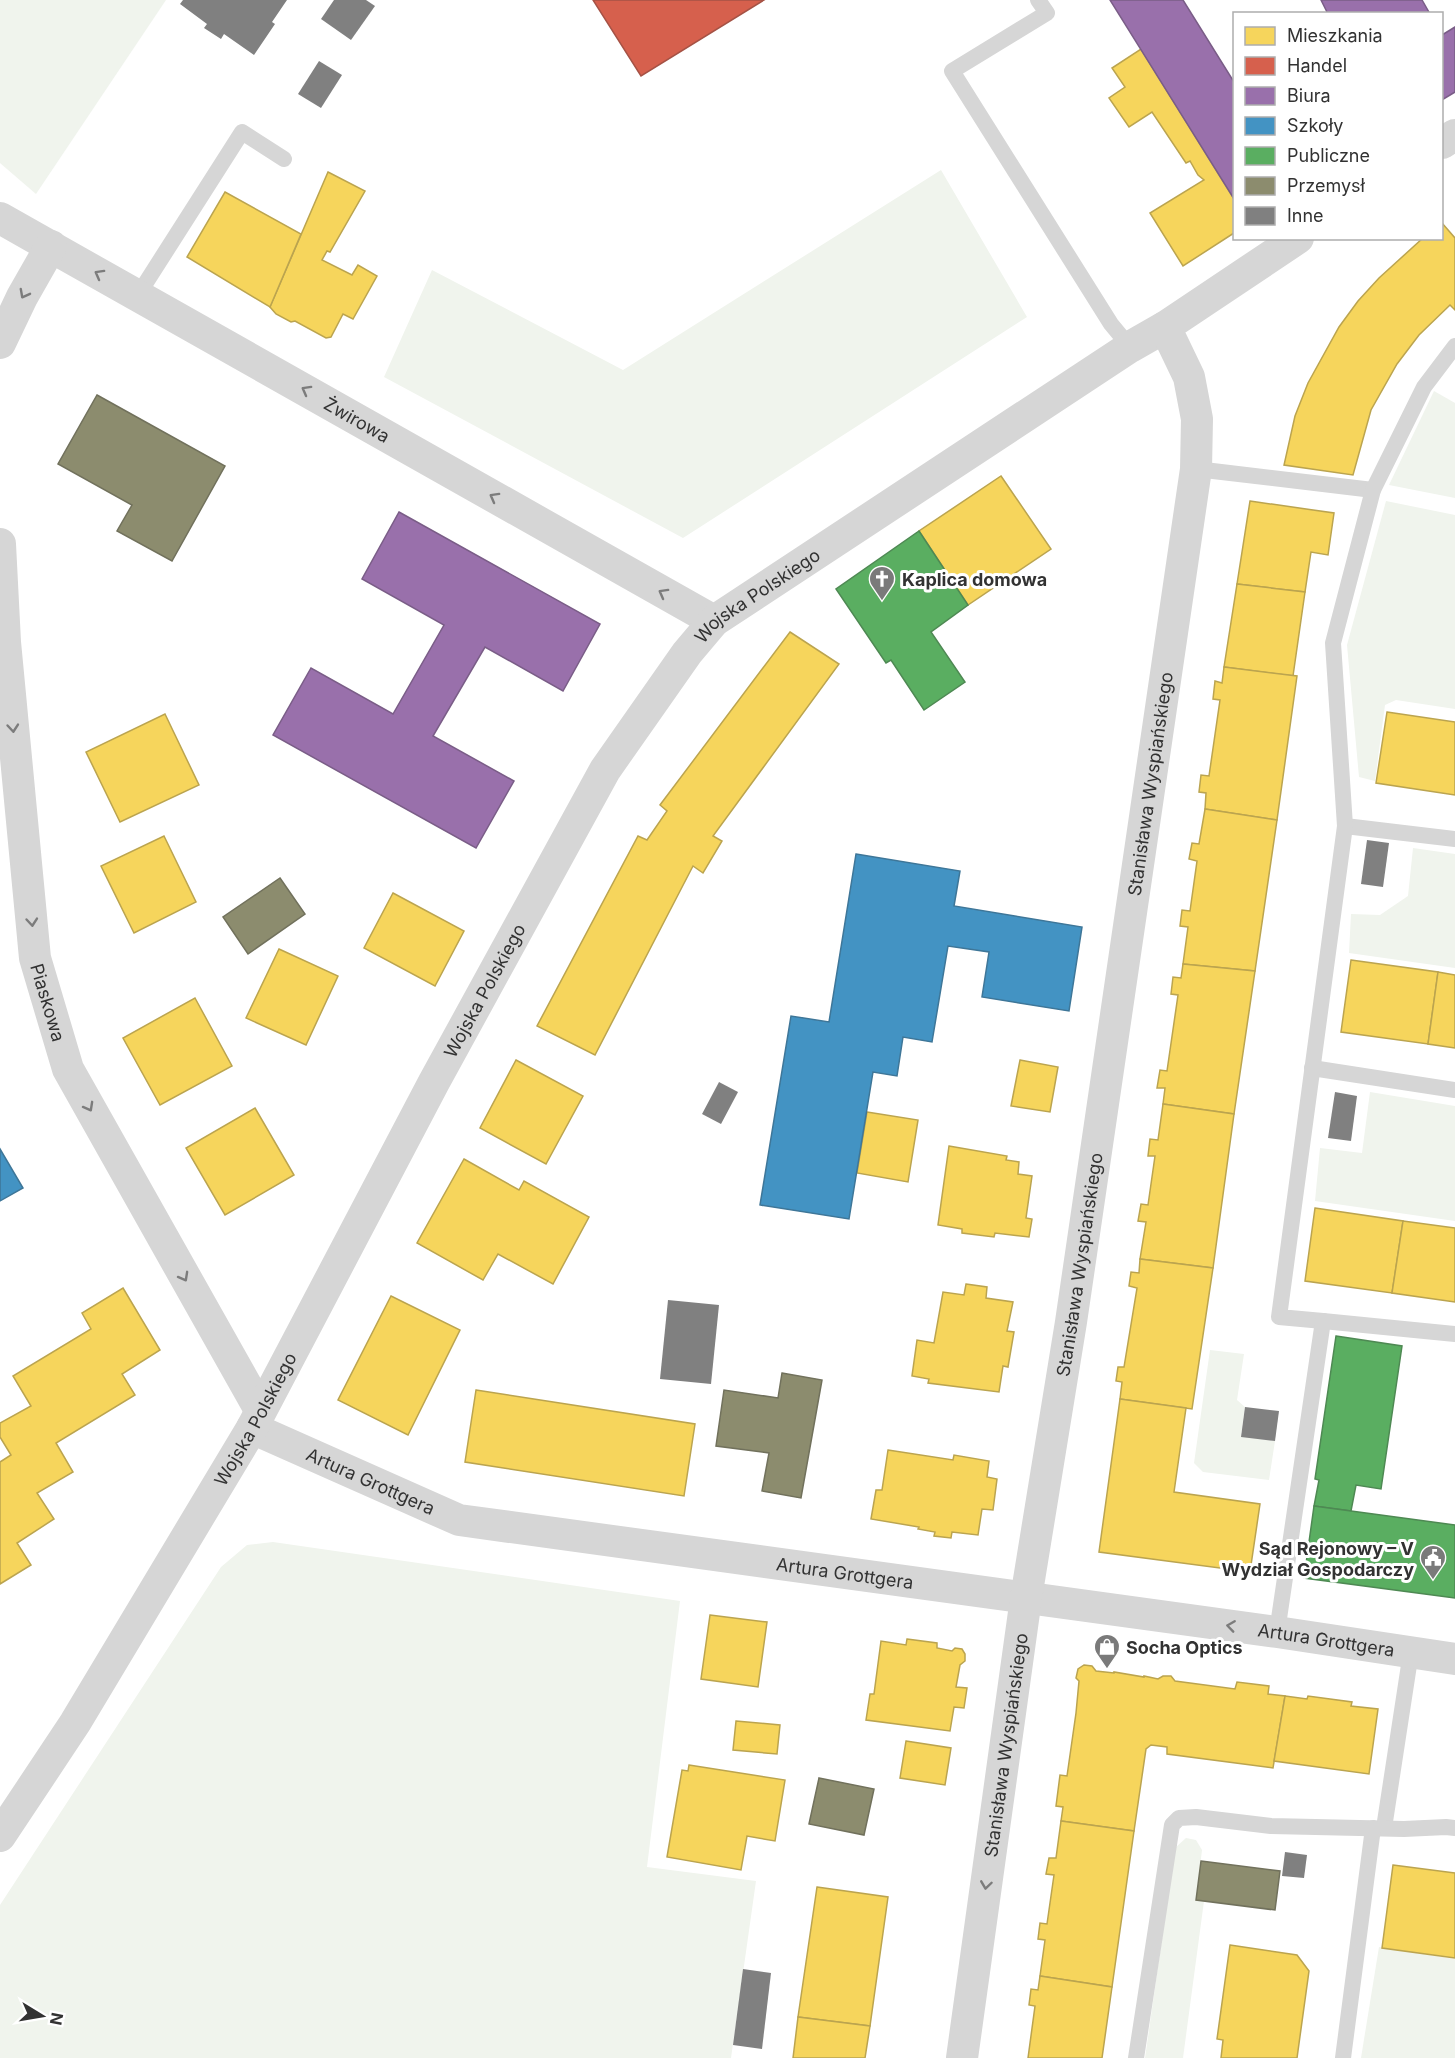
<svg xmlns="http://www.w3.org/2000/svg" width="1455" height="2058" font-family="Inter,sans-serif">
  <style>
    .green { fill: #f0f4ed }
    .homes { fill: #f6d55c; stroke: #bba44f; stroke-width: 1.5 }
    .shops { fill: #d6604d; stroke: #a55245; stroke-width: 1.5 }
    .offices { fill: #9970ab; stroke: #7a5d87; stroke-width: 1.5 }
    .schools { fill: #4393c3; stroke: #3e7698; stroke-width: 1.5 }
    .public { fill: #5aae61; stroke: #4e8953; stroke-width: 1.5 }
    .industry { fill: #8c8c6e; stroke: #71715c; stroke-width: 1.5 }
    .building { fill: #808080 }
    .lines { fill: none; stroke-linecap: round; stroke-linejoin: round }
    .lane { stroke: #d6d6d6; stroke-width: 16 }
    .street { stroke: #d6d6d6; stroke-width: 32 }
    .oneway { stroke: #7c7c7c }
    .labels { text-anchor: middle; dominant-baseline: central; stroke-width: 6; stroke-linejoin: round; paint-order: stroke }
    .street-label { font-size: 18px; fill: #323232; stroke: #fff }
    .poi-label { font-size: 18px; font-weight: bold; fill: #323232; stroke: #fff; text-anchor: start }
  </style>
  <rect width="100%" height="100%" fill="#fff"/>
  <!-- green -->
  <g class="green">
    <polygon points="0,0 166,0 36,194 0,163"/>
    <polygon points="941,170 1027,317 683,538 384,377 432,270 623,370"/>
    <polygon points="1434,391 1455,403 1455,498 1389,485"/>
    <polygon points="1386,501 1455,515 1455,709 1396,700 1385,705 1375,781 1359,777 1347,645"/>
    <polygon points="1413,848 1455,854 1455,968 1349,953 1351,914 1380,915 1408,896"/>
    <polygon points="1370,1092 1455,1106 1455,1221 1315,1201 1320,1148 1362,1153"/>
    <polygon points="1210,1350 1244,1354 1237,1400 1245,1407 1241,1436 1275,1441 1269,1480 1203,1472 1194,1463"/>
    <polygon points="273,1542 680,1601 647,1867 756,1881 731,2058 0,2058 0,1905 221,1567 247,1545"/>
    <polygon points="1186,1838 1196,1840 1202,1850 1196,1900 1204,1901 1183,2058 1145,2058 1175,1848"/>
    <polygon points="1379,1947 1455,1959 1455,2058 1361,2058"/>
  </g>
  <!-- homes -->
  <g class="homes">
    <polygon points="1141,49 1234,199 1234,233 1183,266 1150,213 1204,180 1198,175 1190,161 1186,163 1152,112 1129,127 1109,98 1125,87 1112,68"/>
    <polygon points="328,172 365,191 330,252 327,251 322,260 352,275 358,265 377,276 353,319 343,314 331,337 326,338 295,321 291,322 276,314 270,307"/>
    <polygon points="225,192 301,234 270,307 187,257"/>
    <polygon points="1442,223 1455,238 1455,310 1450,305 1419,335 1397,364 1371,410 1353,475 1284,465 1295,416 1308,383 1339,327 1358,301 1379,278 1423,238 1442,238"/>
    <polygon points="1001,476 1051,549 968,605 919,531"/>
    <polygon points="1250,501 1334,513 1328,555 1311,552 1305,592 1237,584"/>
    <polygon points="1237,584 1305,592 1293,676 1224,667"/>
    <polygon points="790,632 839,664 713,836 722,841 703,873 693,866 595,1055 537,1026 638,836 647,840 667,811 660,805"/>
    <polygon points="1224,667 1297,676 1277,820 1205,809 1206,793 1199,792 1201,775 1209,776 1220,700 1213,699 1215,681 1222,683"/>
    <polygon points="1387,712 1455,722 1455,795 1376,783"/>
    <polygon points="165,714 199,785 120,822 86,752"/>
    <polygon points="1205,809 1277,820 1255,971 1183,964 1188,927 1180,926 1182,910 1190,911 1197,861 1189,859 1192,843 1199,844"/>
    <polygon points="164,836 196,902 134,933 101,866"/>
    <polygon points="393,893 464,931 435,986 364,948"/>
    <polygon points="279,949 338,976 306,1045 246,1018"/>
    <polygon points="1351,960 1438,972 1428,1044 1341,1032"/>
    <polygon points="1183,964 1255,971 1234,1114 1163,1104 1165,1088 1157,1088 1160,1070 1167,1071 1178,995 1171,994 1173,977 1181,978"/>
    <polygon points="1438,972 1455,975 1455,1048 1428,1044"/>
    <polygon points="195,998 232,1066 160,1105 123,1038"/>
    <polygon points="516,1060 583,1096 546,1164 480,1128"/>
    <polygon points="1020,1060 1058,1067 1050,1112 1011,1106"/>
    <polygon points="1163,1104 1234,1114 1213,1268 1140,1259 1146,1222 1138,1221 1141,1204 1148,1205 1155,1156 1148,1156 1150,1139 1158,1140"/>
    <polygon points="255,1108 294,1175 225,1215 186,1148"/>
    <polygon points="867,1112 918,1120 908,1182 857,1173"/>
    <polygon points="949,1146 1007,1156 1006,1160 1019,1162 1018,1174 1032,1176 1026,1218 1032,1219 1029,1237 995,1233 994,1237 962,1233 962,1229 938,1225"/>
    <polygon points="464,1159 519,1190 524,1181 589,1217 553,1284 498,1254 483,1280 417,1243"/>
    <polygon points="1315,1208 1403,1221 1392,1293 1305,1281"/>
    <polygon points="1403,1221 1455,1228 1455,1302 1392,1293"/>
    <polygon points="1140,1259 1213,1268 1192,1409 1120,1399 1122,1382 1116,1381 1118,1367 1124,1367 1137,1288 1129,1286 1131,1272 1139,1273"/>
    <polygon points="966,1284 987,1287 986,1298 1013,1302 1007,1331 1014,1332 1008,1367 1003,1366 999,1392 928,1383 929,1379 912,1376 917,1340 934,1343 943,1292 964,1295"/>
    <polygon points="123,1288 160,1350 122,1374 135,1395 56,1443 73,1472 37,1493 54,1519 17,1543 31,1565 0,1584 0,1462 11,1455 0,1437 0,1423 31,1406 13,1376 91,1329 82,1313"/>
    <polygon points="391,1296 460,1330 408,1435 338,1400"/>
    <polygon points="476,1390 695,1424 684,1496 465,1462"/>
    <polygon points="1120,1399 1186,1408 1174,1492 1260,1504 1250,1572 1099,1552"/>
    <polygon points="888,1450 953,1460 954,1455 989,1461 987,1477 997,1479 993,1510 982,1509 978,1535 952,1532 951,1538 934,1536 935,1532 918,1529 919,1527 871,1519 876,1490 882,1490"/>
    <polygon points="710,1615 767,1622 758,1687 701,1679"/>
    <polygon points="907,1639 937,1643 937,1648 952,1651 955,1648 962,1649 965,1654 965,1661 960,1665 956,1687 967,1688 964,1708 954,1707 950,1731 866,1720 870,1694 874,1694 881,1641 906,1645"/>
    <polygon points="1084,1665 1092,1666 1096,1671 1114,1673 1114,1672 1144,1677 1144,1676 1158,1679 1163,1676 1171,1676 1175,1681 1235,1689 1237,1682 1269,1686 1268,1694 1285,1696 1273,1768 1167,1754 1167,1747 1151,1745 1146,1749 1134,1831 1061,1821 1063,1807 1056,1806 1060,1775 1067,1776 1076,1713 1079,1681 1076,1678 1078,1669"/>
    <polygon points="1285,1696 1307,1699 1308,1696 1352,1702 1351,1706 1378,1709 1369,1774 1274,1761"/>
    <polygon points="736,1721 780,1725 777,1754 733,1750"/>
    <polygon points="906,1741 951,1748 945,1785 900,1778"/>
    <polygon points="689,1765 785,1780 775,1841 747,1836 741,1870 667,1857 682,1770 688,1771"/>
    <polygon points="1061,1821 1134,1831 1112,1987 1040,1976 1045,1940 1038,1939 1040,1923 1047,1924 1054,1875 1046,1874 1049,1858 1056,1858"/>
    <polygon points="1393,1865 1455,1873 1455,1958 1382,1948"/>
    <polygon points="817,1887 888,1897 870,2026 798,2017"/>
    <polygon points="1230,1945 1297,1955 1309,1971 1297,2058 1221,2058 1223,2040 1217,2039"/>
    <polygon points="1040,1976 1112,1987 1102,2058 1028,2058 1035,2006 1029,2005 1031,1989 1038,1990"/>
    <polygon points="798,2017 870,2026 865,2058 793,2058"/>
  </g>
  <!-- shops -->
  <polygon class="shops" points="593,0 764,0 641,76"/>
  <!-- offices -->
  <g class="offices">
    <polygon points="1110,0 1183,0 1234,82 1234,199"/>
    <polygon points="1321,0 1422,0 1430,14 1328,14"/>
    <polygon points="1455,27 1455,92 1442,100 1442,35"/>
    <polygon points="399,512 600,624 563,691 485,647 433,736 514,781 476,848 273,735 311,668 393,714 444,625 362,579"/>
  </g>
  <!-- schools -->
  <g class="schools">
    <polygon points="856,854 960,871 954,906 1082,927 1069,1011 982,997 989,952 948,946 932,1042 903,1037 897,1076 873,1072 849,1219 760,1205 791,1016 829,1022"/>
    <polygon points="0,1149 23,1188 0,1201"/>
  </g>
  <!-- public -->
  <g class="public">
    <polygon points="919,531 968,605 931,632 965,682 924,710 891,660 886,663 836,589"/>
    <polygon points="1336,1336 1402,1346 1381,1489 1356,1485 1351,1511 1314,1506 1319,1480 1315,1479"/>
    <polygon points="1314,1506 1455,1525 1455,1598 1304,1578"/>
  </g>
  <!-- industry -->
  <g class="industry">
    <polygon points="97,395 225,466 172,561 117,531 132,505 58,464"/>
    <polygon points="280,878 305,914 248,954 223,917"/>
    <polygon points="782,1373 822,1380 801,1498 762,1491 769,1453 716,1446 724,1390 778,1398"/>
    <polygon points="819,1778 874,1789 864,1835 809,1824"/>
    <polygon points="1201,1861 1280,1871 1275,1910 1196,1900"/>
  </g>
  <!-- building -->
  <g class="building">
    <polygon points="183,0 287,0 272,22 275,24 254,55 224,34 221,39 204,28 207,24 180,4"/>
    <polygon points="334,0 366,0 375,6 351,40 321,19"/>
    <polygon points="319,61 342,75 321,108 298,94"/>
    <polygon points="1367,840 1389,843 1383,887 1361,884"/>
    <polygon points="719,1082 738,1092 721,1124 702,1114"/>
    <polygon points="1335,1092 1357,1096 1351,1141 1328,1138"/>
    <polygon points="668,1300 719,1305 711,1384 660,1379"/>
    <polygon points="1245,1407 1279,1411 1275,1441 1241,1437"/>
    <polygon points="1285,1852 1307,1855 1304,1878 1282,1876"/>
    <polygon points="743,1969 771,1973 762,2049 733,2045"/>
  </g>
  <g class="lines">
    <!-- lane -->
    <g class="lane">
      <polyline points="1038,0 1047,13 952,71 1111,324 1130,347"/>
      <polyline points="138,295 242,132 284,159"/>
      <polyline points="1196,469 1373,490"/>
      <polyline points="1345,826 1455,839"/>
      <polyline points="1312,1068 1455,1090"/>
      <polyline points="1323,1321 1279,1317 1345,826 1333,643 1373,490 1424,387 1455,346"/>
      <polyline points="1277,1632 1323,1321 1455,1334"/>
      <polyline points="1384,1828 1411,1652"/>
      <polyline points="1136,2058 1172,1825 1179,1818 1196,1817 1271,1826 1404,1829 1446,1827 1455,1828"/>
      <polyline points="1343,2058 1373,1828"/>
    </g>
    <!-- street -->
    <g class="street">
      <polyline points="1442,143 1455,135"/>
      <path id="s1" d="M0,218L714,621"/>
      <polyline points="0,343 22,297 51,246"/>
      <path id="s2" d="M0,544L5,642L35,958L68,1069L260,1410"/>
      <path id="s3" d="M252,1428L459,1520L1277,1632L1455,1659"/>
      <path id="s4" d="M0,1836L75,1723L252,1428L434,1082L605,770L687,653L714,621L1130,347L1165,327"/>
      <path id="s5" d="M962,2058L1026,1598L1071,1322L1196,469L1197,419L1189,377L1165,327L1298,238"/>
    </g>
  </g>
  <!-- one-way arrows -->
  <defs><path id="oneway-chevron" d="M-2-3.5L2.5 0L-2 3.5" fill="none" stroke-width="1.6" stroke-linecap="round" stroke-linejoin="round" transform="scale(1.5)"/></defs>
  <g class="oneway">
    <use href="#oneway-chevron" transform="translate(99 274) rotate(-151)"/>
    <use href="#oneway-chevron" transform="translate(24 294) rotate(118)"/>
    <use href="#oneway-chevron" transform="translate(306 390) rotate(-151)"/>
    <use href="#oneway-chevron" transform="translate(494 497) rotate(-151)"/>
    <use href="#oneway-chevron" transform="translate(663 593) rotate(-151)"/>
    <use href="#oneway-chevron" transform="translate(13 728) rotate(85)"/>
    <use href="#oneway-chevron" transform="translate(32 922) rotate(85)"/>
    <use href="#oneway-chevron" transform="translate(89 1107) rotate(61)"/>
    <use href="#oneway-chevron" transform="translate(184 1277) rotate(61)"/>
    <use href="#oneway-chevron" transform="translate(1231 1626) rotate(-172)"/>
    <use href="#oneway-chevron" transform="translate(986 1885) rotate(98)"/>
  </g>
  <!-- icons -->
  <defs>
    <symbol id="church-pin" viewBox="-11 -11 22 30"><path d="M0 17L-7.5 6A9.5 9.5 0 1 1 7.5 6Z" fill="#7a7a7a" stroke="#fff"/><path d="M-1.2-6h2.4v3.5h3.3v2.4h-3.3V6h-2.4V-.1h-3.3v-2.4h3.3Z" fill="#fff"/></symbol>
    <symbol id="civic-pin" viewBox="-11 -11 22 30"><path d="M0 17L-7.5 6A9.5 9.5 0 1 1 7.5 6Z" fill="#7a7a7a" stroke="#fff"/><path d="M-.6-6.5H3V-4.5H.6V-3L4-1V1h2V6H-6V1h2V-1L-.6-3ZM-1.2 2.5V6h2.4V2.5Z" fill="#fff"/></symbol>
    <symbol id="shop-pin" viewBox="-11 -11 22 30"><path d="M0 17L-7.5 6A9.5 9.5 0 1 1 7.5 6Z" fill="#7a7a7a" stroke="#fff"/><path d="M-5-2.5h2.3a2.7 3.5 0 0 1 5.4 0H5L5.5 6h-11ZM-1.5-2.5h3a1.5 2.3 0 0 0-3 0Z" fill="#fff"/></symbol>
  </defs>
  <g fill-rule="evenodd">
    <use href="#church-pin" x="867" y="564" width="30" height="40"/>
    <use href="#civic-pin" x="1418" y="1543" width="30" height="40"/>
    <use href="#shop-pin" x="1092" y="1632" width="30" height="40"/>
  </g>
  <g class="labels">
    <!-- street labels -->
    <g class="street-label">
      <text stroke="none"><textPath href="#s1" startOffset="410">Żwirowa</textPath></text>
      <text stroke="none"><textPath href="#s4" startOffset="1461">Wojska Polskiego</textPath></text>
      <text stroke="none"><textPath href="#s5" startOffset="1288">Stanisława Wyspiańskiego</textPath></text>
      <text stroke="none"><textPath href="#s4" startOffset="975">Wojska Polskiego</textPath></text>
      <text stroke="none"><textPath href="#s2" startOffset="462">Piaskowa</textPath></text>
      <text stroke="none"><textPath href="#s5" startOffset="802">Stanisława Wyspiańskiego</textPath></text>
      <text stroke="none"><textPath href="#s4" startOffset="489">Wojska Polskiego</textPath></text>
      <text stroke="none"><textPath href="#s3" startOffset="130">Artura Grottgera</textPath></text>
      <text stroke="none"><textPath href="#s3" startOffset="616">Artura Grottgera</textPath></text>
      <text stroke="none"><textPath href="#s3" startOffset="1102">Artura Grottgera</textPath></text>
      <text stroke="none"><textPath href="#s5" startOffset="316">Stanisława Wyspiańskiego</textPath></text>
    </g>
    <!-- poi labels -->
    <g class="poi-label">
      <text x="902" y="579">Kaplica domowa</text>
      <text x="1414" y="1548" text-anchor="end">Sąd Rejonowy – V<tspan x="1414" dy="21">Wydział Gospodarczy</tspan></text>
      <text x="1126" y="1647">Socha Optics</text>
    </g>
  </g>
  <!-- legend -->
  <rect x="1233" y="12" width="210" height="228" fill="#ffffff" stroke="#adadad" stroke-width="1.5"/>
  <rect x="1245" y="27" width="30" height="18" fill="#f6d55c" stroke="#adadad" stroke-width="1.5"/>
  <text x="1287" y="42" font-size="18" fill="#323232">Mieszkania</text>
  <rect x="1245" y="57" width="30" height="18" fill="#d6604d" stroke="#adadad" stroke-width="1.5"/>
  <text x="1287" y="72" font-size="18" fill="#323232">Handel</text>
  <rect x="1245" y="87" width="30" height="18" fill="#9970ab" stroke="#adadad" stroke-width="1.5"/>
  <text x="1287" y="102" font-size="18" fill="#323232">Biura</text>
  <rect x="1245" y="117" width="30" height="18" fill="#4393c3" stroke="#adadad" stroke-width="1.5"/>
  <text x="1287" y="132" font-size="18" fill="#323232">Szkoły</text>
  <rect x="1245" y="147" width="30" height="18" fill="#5aae61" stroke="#adadad" stroke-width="1.5"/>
  <text x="1287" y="162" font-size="18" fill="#323232">Publiczne</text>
  <rect x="1245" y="177" width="30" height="18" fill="#8c8c6e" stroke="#adadad" stroke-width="1.5"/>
  <text x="1287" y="192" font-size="18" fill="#323232">Przemysł</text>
  <rect x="1245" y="207" width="30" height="18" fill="#808080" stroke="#adadad" stroke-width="1.5"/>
  <text x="1287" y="222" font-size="18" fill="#323232">Inne</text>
  <!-- north arrow -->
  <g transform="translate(42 2016) rotate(101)" stroke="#ffffff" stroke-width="4.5" paint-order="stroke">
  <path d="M0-4.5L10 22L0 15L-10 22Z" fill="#323232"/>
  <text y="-9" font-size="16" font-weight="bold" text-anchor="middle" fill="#323232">N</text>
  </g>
</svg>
